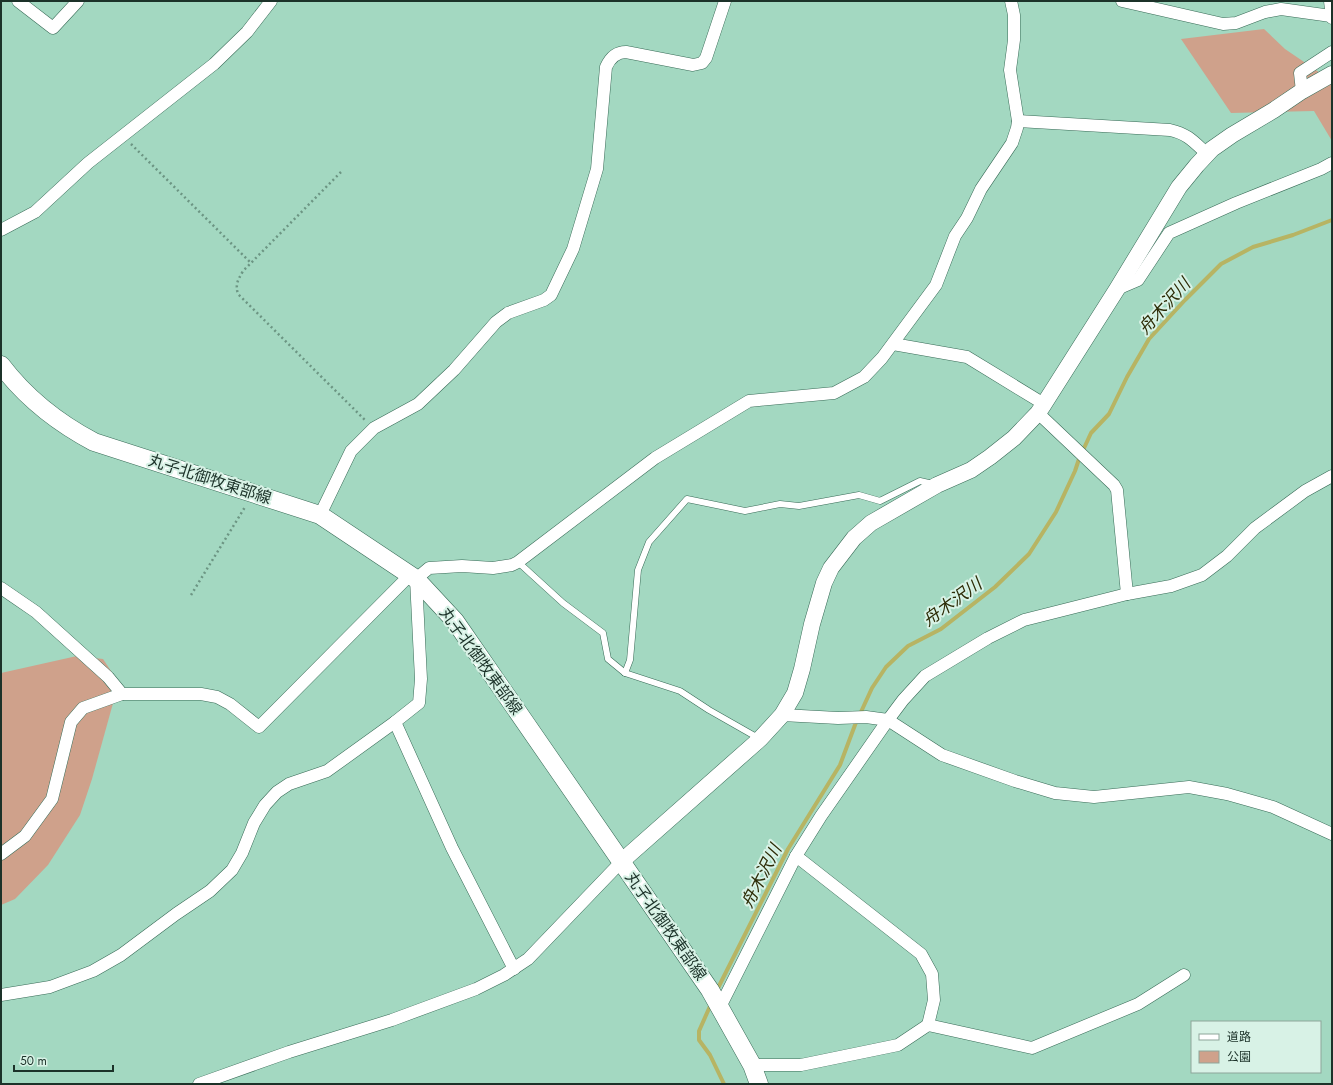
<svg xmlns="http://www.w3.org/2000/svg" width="1333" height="1085" font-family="Jost,'Noto Sans JP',sans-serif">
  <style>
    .green { fill: #cfa18b }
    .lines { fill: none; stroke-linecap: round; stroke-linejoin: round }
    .stream { stroke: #b7b463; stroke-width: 4 }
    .service-casing { stroke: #386b57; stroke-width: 7 }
    .minor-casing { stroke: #386b57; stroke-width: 13 }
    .tertiary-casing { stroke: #386b57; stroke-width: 17 }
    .secondary-casing { stroke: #386b57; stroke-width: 19 }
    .path { stroke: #6c9583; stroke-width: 2.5; stroke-dasharray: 2 3; stroke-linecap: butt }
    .service { stroke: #fff; stroke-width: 6 }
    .minor { stroke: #fff; stroke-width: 12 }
    .tertiary { stroke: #fff; stroke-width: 16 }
    .secondary { stroke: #fff; stroke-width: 18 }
    .labels { text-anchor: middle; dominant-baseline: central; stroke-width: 4; stroke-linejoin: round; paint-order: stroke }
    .street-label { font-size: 16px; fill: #1c3229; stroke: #d8f2e6 }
    .water-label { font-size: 17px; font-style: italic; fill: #2d2c07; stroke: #d8f2e6 }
  </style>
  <rect width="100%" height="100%" fill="#a3d8c1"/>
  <!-- green -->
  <g class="green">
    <polygon points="1264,29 1285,49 1332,81 1332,141 1314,111 1231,113 1181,39"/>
    <polygon points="77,656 103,659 113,674 115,696 92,779 80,815 48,865 15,899 1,905 1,673"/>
  </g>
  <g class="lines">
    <!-- stream -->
    <g class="stream">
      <polyline points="716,992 788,849 840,765 855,725 872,688 886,667 908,646 941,629 995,587 1029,554 1056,512 1075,471 1079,459 1091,433 1109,414 1127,377 1149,339 1185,300 1221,264 1253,247 1293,235 1332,220"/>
      <polyline points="711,1004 699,1031 699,1040 710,1055 724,1084"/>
    </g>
    <defs>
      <g id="service">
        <polyline points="518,562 563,603 603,633 608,659 625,673 680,691 709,710 760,739"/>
        <polyline points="625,673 630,660 638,570 649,542 687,499 745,511 780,504 799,506 859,495 880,501 920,481 933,484"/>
      </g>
      <g id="minor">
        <polyline points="18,1 53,28 78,1"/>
        <polyline points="1122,1 1223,24 1236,23 1265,12 1281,9 1331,16"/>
        <polyline points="1330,1 1332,18"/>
        <polyline points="1302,91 1300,73 1332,52"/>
        <path d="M1018,121L1170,130C1188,134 1194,142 1207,154"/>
        <polyline points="1,230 35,212 88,163 214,64 247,32 271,1"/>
        <polyline points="1117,289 1138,280 1169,233 1236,203 1321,169 1332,163"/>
        <polyline points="893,344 967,357 1044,404"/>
        <polyline points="1038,413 1114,485 1117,490 1127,594"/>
        <path d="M320,515L351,451L374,428L418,404L454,370L496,322L508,313L544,300L551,295L573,249L597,169L606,67C610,58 616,52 626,52L693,65L702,63L706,58L725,1"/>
        <polyline points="1,588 36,612 108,677 122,694 201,694 217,697 230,704 259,727 410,575"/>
        <polyline points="782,715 838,718 866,717 888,720 942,755 1015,781 1055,793 1094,797 1189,787 1227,794 1273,807 1332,834"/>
        <polyline points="1,854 25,836 52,799 71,722 83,708 122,694"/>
        <polyline points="796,856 921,954 932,974 934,1000 928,1025"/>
        <polyline points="514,969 452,848 395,722 419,703 421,679 416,579 429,568 462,566 493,568 512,565 518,562 655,458 749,401 834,393 864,377 882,358 936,285 955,236 967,218 981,189 1012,143 1017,128 1018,121 1010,70 1014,40 1014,15 1011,1"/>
        <polyline points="1,995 50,987 93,971 121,955 176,914 210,891 232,870 242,853 254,823 265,805 277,792 289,784 327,771 395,722"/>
        <polyline points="720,1007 796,856 821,816 888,720 903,700 925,676 988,638 1024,620 1127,594 1171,586 1202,575 1227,556 1255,528 1305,491 1332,476"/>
        <polyline points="752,1065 801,1065 898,1045 928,1025 1032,1048 1138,1004 1184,975"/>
        <polyline points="199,1084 289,1052 392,1020 476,989 504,975 528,959 622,861"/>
      </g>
      <polyline id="tertiary" points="622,861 760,739 782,715 795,693 802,669 812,624 824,583 831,568 854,538 871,523 937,485 971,470 990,457 1014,438 1038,413 1044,404 1117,289 1179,187 1197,165 1212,149 1232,135 1274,110 1302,91 1332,74"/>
      <path id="secondary" d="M1,365C26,398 58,423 94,442L320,515L416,579L455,621L710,990L752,1065L759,1084"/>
    </defs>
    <!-- service casing -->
    <use href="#service" class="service-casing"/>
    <!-- minor casing -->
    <use href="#minor" class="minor-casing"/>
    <!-- tertiary casing -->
    <use href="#tertiary" class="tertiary-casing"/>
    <!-- secondary casing -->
    <use href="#secondary" class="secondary-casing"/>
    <!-- path -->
    <g class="path">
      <polyline points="131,144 251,263"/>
      <path d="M341,172L243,271C238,280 235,284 238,294L365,420"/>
      <polyline points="191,595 245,507"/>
    </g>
    <!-- service -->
    <use href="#service" class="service"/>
    <!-- minor -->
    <use href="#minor" class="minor"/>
    <!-- tertiary -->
    <use href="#tertiary" class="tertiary"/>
    <!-- secondary -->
    <use href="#secondary" class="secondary"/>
  </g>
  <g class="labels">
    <!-- street labels -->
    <g class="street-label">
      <text transform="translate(210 479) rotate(18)">丸子北御牧東部線</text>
      <text transform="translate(481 661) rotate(54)">丸子北御牧東部線</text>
      <text transform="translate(666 926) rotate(55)">丸子北御牧東部線</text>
    </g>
    <!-- water labels -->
    <g class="water-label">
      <text transform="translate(1164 306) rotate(-48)">舟木沢川</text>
      <text transform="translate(952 602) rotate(-36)">舟木沢川</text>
      <text transform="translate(761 876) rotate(-63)">舟木沢川</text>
    </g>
  </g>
  <!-- border -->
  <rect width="1333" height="1085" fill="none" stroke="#1c3229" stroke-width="4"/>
  <!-- legend -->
  <rect x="1191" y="1021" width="130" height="52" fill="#d8f2e6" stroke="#8da59a"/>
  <rect x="1199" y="1034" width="20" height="6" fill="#ffffff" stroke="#8da59a"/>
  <text x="1227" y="1041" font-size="12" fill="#1c3229">道路</text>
  <rect x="1199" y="1051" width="20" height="12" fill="#cfa18b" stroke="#8da59a"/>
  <text x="1227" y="1061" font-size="12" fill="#1c3229">公園</text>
  <!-- scale -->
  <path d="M14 1065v6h99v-6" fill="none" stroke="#1c3229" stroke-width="2"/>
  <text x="20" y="1065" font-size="12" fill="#1c3229" stroke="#d8f2e6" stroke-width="3" paint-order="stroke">50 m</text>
</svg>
